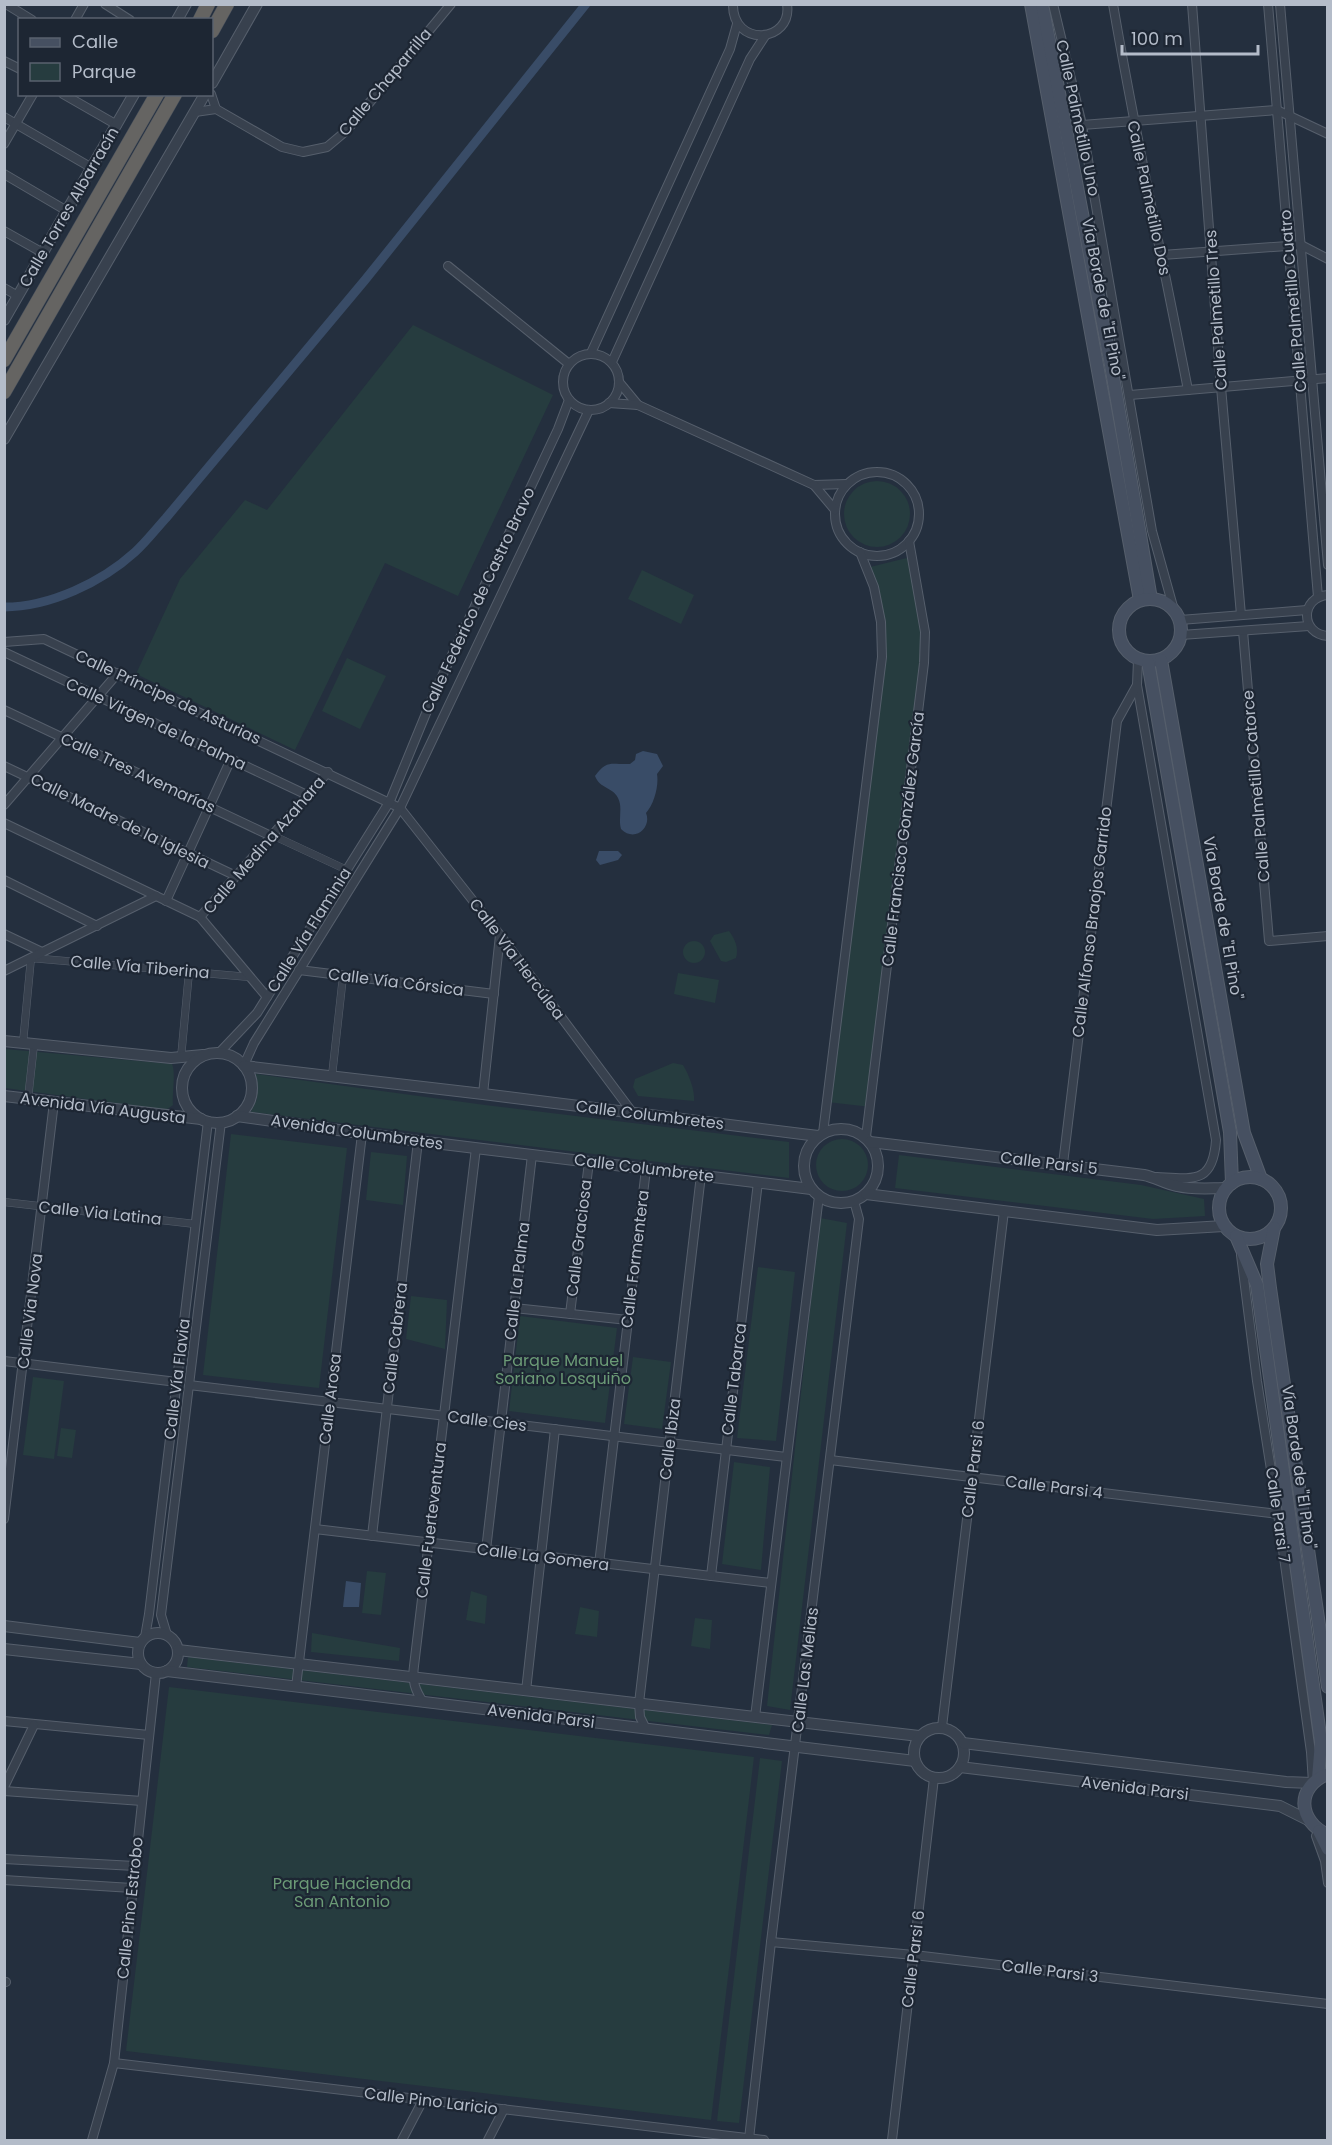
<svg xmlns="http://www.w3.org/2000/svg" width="1332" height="2145" font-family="Poppins,sans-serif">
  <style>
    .green { fill: #263c3f }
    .water { fill: #394c67 }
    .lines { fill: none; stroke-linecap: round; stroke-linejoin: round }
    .canal { stroke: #394c67; stroke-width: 9 }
    .pedestrian-casing { stroke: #565f6c; stroke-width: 8 }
    .minor-casing { stroke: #565f6c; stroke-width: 10 }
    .tertiary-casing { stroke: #565f6c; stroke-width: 12 }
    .secondary-casing { stroke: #565f6c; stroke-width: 14 }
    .trunk-casing { stroke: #434c59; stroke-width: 15 }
    .pedestrian { stroke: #38414e; stroke-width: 7 }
    .minor { stroke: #38414e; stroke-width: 8 }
    .tertiary { stroke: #38414e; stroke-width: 10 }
    .secondary { stroke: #465061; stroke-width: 12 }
    .trunk { stroke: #656462; stroke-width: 14 }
    .labels { text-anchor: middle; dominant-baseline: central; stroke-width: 4.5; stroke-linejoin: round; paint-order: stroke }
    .street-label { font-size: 16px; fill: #b4bcc9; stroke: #1d2633 }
    .park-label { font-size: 16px; fill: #6b9a76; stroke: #1d2633 }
  </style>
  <rect width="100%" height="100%" fill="#242f3e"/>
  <!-- green -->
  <g class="green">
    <polygon points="413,325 553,395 458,596 385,563 295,750 136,674 180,579 245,500 267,510"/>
    <circle cx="877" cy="514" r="33"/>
    <polygon points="911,557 925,632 871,1107 827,1102 882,657 881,622 866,568"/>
    <polygon points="642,570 694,595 681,624 628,599"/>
    <polygon points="347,658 386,676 360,729 322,711"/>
    <path d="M729,931C735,939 739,948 736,958L726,962L721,961L710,941L714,935Z"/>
    <circle cx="694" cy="952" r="11"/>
    <polygon points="678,973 719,980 715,1003 674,994"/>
    <path d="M5,1049L172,1064C176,1073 172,1093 173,1105L166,1110L5,1088Z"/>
    <path d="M673,1063L683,1065C689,1075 695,1090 694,1101L638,1096L633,1087L635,1079Z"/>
    <polygon points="256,1074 485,1105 789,1142 789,1178 251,1112 257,1099"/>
    <polygon points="231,1134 347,1148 319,1388 203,1375"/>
    <circle cx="842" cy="1165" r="26"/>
    <polygon points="371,1152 407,1156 403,1205 366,1200"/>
    <polygon points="899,1155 1141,1185 1204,1199 1205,1216 1153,1219 895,1188"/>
    <polygon points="820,1218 847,1223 790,1710 767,1706"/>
    <polygon points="758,1267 795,1272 776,1441 737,1438"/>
    <polygon points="411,1296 447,1300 445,1349 406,1339"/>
    <polygon points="520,1316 617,1328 605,1423 509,1411"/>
    <polygon points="633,1357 671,1362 662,1429 624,1424"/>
    <polygon points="33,1377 64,1381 54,1459 23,1455"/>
    <polygon points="61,1428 76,1430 72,1458 57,1456"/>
    <polygon points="734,1462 770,1467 761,1570 722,1564"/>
    <polygon points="367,1571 386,1573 381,1615 362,1613"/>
    <polygon points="471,1591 487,1596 485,1624 466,1620"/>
    <polygon points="580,1607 599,1611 597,1637 575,1634"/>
    <polygon points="695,1618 712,1620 710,1649 691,1646"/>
    <polygon points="312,1633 400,1648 399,1661 311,1652"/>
    <polygon points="188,1657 772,1725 769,1735 187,1667"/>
    <polygon points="169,1687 754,1757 711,2120 126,2051"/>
    <polygon points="760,1758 782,1761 739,2123 717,2121"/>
  </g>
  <!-- water -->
  <g class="water">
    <path d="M643,751L657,754L663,766L657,774C659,786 654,804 646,813C652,827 635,843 621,829C618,819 623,807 618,798C613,787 600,789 595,776C607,759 612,765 630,764L635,760L636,754Z"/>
    <polygon points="599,851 618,851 622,855 618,860 600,865 596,860"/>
    <polygon points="346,1581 361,1583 359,1607 343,1607"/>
  </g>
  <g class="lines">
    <!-- canal -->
    <path class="canal" d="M4,607C50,607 102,582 135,552C146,542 156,529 166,518L365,280L586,4"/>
    <defs>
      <g id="pedestrian">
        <polyline points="272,835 347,870"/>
        <polyline points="23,1043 31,958 249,977"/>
        <polyline points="181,1058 189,972"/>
        <polyline points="332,1076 343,976"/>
        <polyline points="28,1099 34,1044"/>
        <polyline points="4,1202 195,1224"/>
      </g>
      <g id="minor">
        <polyline points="6,4 32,20"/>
        <polyline points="105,4 130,20"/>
        <path d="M733,4C732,48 793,43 787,4"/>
        <polyline points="1053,4 1082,125 1152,531 1174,610"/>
        <path d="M1113,4C1135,134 1163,261 1188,390"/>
        <polyline points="1192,4 1221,387 1241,615"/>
        <polyline points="1268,4 1318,597"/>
        <polyline points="1280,4 1328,565"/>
        <polyline points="75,20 84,4"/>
        <polyline points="4,61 20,69"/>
        <polyline points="63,94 117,125"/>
        <polyline points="211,94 216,109"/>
        <polyline points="195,112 216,109 282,147 303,152 327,147 346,131 451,4"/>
        <polyline points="4,117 92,168"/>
        <polyline points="1082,125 1277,110 1328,134"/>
        <polyline points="4,144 33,94"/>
        <polyline points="4,174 67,211"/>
        <polyline points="4,231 43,253"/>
        <polyline points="1162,255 1301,245 1328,259"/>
        <polyline points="448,266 569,364"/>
        <polyline points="4,288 18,296"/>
        <polyline points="591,353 730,49 737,24"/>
        <circle cx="591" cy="382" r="28"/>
        <polyline points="612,362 750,59 765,36"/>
        <polyline points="619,382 638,405"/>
        <polyline points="1130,395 1328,378"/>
        <polyline points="609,403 638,405 814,485 847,484"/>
        <circle cx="877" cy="514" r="42"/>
        <polyline points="814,485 835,510"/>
        <path d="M1328,595C1300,597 1300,634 1328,636"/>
        <polyline points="1180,620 1307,610"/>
        <polyline points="1243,631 1269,941 1328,936"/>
        <polyline points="1181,635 1309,626"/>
        <polyline points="4,642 44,639 400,808 500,935 632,1112"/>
        <polyline points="4,652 307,795"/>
        <path d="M1138,660L1137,685L1216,1140C1213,1184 1194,1179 1157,1177"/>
        <polyline points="4,710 271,836"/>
        <polyline points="4,766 236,876"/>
        <polyline points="4,805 118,673"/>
        <polyline points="4,823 200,917 267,997"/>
        <polyline points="4,880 97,926"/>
        <polyline points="166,901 231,759"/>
        <polyline points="200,917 328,772"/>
        <polyline points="4,934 42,952"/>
        <polyline points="299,970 494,994"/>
        <polyline points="4,971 156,896"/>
        <polyline points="219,1053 257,1013 390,801 436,689 558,429 569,400"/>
        <polyline points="244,1065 254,1043 400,808 589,410"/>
        <polyline points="483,1094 500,935"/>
        <polyline points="823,1133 882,657 881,622 874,587 860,552"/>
        <polyline points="866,1137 924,663 925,632 909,541"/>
        <polyline points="1063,1164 1117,721 1137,685"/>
        <polyline points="1241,1255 1257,1381 1278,1514 1311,1752 1313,1783"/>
        <polyline points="514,1308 628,1320"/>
        <polyline points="570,1314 589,1162"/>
        <polyline points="4,1361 177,1382"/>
        <polyline points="189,1385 786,1457"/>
        <polyline points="830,1460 1278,1514"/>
        <polyline points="4,1519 54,1102"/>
        <polyline points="315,1529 771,1583"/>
        <polyline points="372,1536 418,1141"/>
        <polyline points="486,1550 532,1155"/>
        <polyline points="599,1564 646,1169"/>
        <polyline points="711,1576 758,1182"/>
        <polyline points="167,1635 161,1615 221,1122"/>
        <polyline points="145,1637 149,1614 208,1121"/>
        <polyline points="296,1687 362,1134"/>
        <polyline points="526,1691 555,1429"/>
        <path d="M423,1702C415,1690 412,1681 414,1666L476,1148"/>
        <polyline points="755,1717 819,1196"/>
        <polyline points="4,1721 149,1735"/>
        <polyline points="942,1727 1004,1211"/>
        <polyline points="646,1729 640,1717 639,1703 701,1175"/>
        <polyline points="4,1787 34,1725"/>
        <polyline points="4,1791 142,1801"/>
        <polyline points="1316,1836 1325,1861 1328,1883"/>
        <polyline points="4,1859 135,1866"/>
        <polyline points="4,1880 132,1888"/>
        <polyline points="771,1942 914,1955 1328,2004"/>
        <polyline points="4,1982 6,1982"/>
        <polyline points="114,2063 764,2140"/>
        <polyline points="749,2139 771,1942 859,1219 854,1201"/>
        <polyline points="92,2140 114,2063 156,1673"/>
        <polyline points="402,2140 423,2100"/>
        <polyline points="488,2140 504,2109"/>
        <polyline points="892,2140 934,1778"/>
      </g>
      <g id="tertiary">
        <polyline points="177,20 186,4"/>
        <polyline points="212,83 257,4"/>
        <polyline points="4,320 134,94"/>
        <polyline points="4,439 205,94"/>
        <polyline points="4,1041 171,1058 203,1055"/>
        <circle cx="217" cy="1088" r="35"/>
        <polyline points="244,1066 483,1094 818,1136"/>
        <polyline points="4,1096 201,1119"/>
        <polyline points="237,1116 418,1141 811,1189"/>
        <circle cx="841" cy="1166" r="37"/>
        <path d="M870,1142L1144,1175C1155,1177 1165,1184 1177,1186C1193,1190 1210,1188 1227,1188"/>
        <polyline points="866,1194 1157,1230 1224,1226"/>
        <polyline points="4,1626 140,1643"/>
        <circle cx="158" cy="1653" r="20"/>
        <polyline points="4,1649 141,1664"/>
        <polyline points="178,1650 919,1736"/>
        <polyline points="167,1671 915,1761"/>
        <circle cx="939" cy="1753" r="25"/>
        <polyline points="963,1743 1286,1782 1312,1783"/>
        <polyline points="960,1767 1280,1806 1308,1820"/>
      </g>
      <g id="secondary">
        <polyline points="1031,4 1140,600"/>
        <polyline points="1042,4 1111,365 1151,599"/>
        <circle cx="1150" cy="630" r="31"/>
        <polyline points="1161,660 1244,1133 1261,1179"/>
        <polyline points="1148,662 1230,1132 1232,1183"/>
        <circle cx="1250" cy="1208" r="31"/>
        <polyline points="1274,1228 1267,1264 1270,1288 1328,1687"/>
        <polyline points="1236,1236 1257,1285 1321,1742 1318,1778"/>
        <path d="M1328,1774C1296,1786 1297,1821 1328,1835"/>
        <polyline points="1319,1831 1328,1849"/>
      </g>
      <g id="trunk">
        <polyline points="200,20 208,4"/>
        <polyline points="212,31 227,4"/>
        <polyline points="4,360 157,94"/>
        <polyline points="4,392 175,94"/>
      </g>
    </defs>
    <!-- pedestrian casing -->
    <use href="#pedestrian" class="pedestrian-casing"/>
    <!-- minor casing -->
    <use href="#minor" class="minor-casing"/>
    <!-- tertiary casing -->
    <use href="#tertiary" class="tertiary-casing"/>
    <!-- secondary casing -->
    <use href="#secondary" class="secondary-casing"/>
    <!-- trunk casing -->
    <use href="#trunk" class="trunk-casing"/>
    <!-- pedestrian -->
    <use href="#pedestrian" class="pedestrian"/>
    <!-- minor -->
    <use href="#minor" class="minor"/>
    <!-- tertiary -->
    <use href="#tertiary" class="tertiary"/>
    <!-- secondary -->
    <use href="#secondary" class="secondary"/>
    <!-- trunk -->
    <use href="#trunk" class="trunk"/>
  </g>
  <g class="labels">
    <!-- street labels -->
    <g class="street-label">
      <text transform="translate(385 82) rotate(-50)">Calle Chaparrilla</text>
      <text transform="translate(1078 118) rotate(78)">Calle Palmetillo Uno</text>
      <text transform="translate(1149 198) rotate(78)">Calle Palmetillo Dos</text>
      <text transform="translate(69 207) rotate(-60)">Calle Torres Albarracín</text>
      <text transform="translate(1103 299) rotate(79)">Vía Borde de "El Pino"</text>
      <text transform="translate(1293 301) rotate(-95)">Calle Palmetillo Cuatro</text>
      <text transform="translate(1216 310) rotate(-94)">Calle Palmetillo Tres</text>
      <text transform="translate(478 600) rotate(-65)">Calle Federico de Castro Bravo</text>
      <text transform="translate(168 697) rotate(25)">Calle Príncipe de Asturias</text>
      <text transform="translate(156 724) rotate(25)">Calle Virgen de la Palma</text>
      <text transform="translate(138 773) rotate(25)">Calle Tres Avemarías</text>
      <text transform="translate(1256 786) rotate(-95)">Calle Palmetillo Catorce</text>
      <text transform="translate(120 821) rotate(26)">Calle Madre de la Iglesia</text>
      <text transform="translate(903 839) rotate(-83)">Calle Francisco González García</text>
      <text transform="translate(264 845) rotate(-49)">Calle Medina Azahara</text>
      <text transform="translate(1223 918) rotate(80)">Vía Borde de "El Pino"</text>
      <text transform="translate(1092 922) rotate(-83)">Calle Alfonso Braojos Garrido</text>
      <text transform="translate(309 930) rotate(-58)">Calle Vía Flaminia</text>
      <text transform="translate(517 959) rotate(53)">Calle Vía Hercúlea</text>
      <text transform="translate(140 967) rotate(5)">Calle Vía Tiberina</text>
      <text transform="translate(396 982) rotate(7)">Calle Vía Córsica</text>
      <text transform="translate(103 1108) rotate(7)">Avenida Vía Augusta</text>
      <text transform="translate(650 1115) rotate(7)">Calle Columbretes</text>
      <text transform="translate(357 1132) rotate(8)">Avenida Columbretes</text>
      <text transform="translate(1049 1163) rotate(7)">Calle Parsi 5</text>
      <text transform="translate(644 1168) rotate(7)">Calle Columbrete</text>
      <text transform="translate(100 1213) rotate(6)">Calle Via Latina</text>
      <text transform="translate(579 1238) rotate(-83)">Calle Graciosa</text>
      <text transform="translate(635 1259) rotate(-83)">Calle Formentera</text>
      <text transform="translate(517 1281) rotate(-83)">Calle La Palma</text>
      <text transform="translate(30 1311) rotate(-83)">Calle Via Nova</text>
      <text transform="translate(395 1338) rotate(-83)">Calle Cabrera</text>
      <text transform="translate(177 1379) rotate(-83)">Calle Vía Flavia</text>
      <text transform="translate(734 1379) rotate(-83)">Calle Tabarca</text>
      <text transform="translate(330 1399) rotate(-83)">Calle Arosa</text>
      <text transform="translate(487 1421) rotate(7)">Calle Cies</text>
      <text transform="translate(670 1439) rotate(-83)">Calle Ibiza</text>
      <text transform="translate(1299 1467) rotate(82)">Vía Borde de "El Pino"</text>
      <text transform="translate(973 1469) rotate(-83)">Calle Parsi 6</text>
      <text transform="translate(1054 1487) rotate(7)">Calle Parsi 4</text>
      <text transform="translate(1278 1515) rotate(82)">Calle Parsi 7</text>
      <text transform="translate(431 1520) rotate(-83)">Calle Fuerteventura</text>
      <text transform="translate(543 1557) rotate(7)">Calle La Gomera</text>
      <text transform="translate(805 1670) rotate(-83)">Calle Las Melias</text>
      <text transform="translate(541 1716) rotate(7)">Avenida Parsi</text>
      <text transform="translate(1135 1788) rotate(7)">Avenida Parsi</text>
      <text transform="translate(130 1908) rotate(-84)">Calle Pino Estrobo</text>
      <text transform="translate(913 1959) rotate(-83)">Calle Parsi 6</text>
      <text transform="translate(1050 1971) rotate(7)">Calle Parsi 3</text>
      <text transform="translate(431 2101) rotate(7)">Calle Pino Laricio</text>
    </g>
    <!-- park labels -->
    <g class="park-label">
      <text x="563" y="1360">Parque Manuel<tspan x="563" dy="18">Soriano Losquiño</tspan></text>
      <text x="342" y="1883">Parque Hacienda<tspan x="342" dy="18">San Antonio</tspan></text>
    </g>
  </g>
  <!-- border -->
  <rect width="1332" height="2145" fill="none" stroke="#b4bcc9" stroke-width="12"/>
  <!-- legend -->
  <rect x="18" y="18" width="195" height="78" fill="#1d2633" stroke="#59626f" stroke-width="1.5"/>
  <rect x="30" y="38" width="30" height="9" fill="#465061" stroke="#59626f" stroke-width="1.5"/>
  <text x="72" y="48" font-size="18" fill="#b4bcc9">Calle</text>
  <rect x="30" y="63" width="30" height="18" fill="#263c3f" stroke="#59626f" stroke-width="1.5"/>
  <text x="72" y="78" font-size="18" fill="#b4bcc9">Parque</text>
  <!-- scale -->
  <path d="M1122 45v9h136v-9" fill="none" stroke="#b4bcc9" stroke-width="3"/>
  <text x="1131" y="45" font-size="18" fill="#b4bcc9" stroke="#1d2633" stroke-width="4.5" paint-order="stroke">100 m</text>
</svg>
